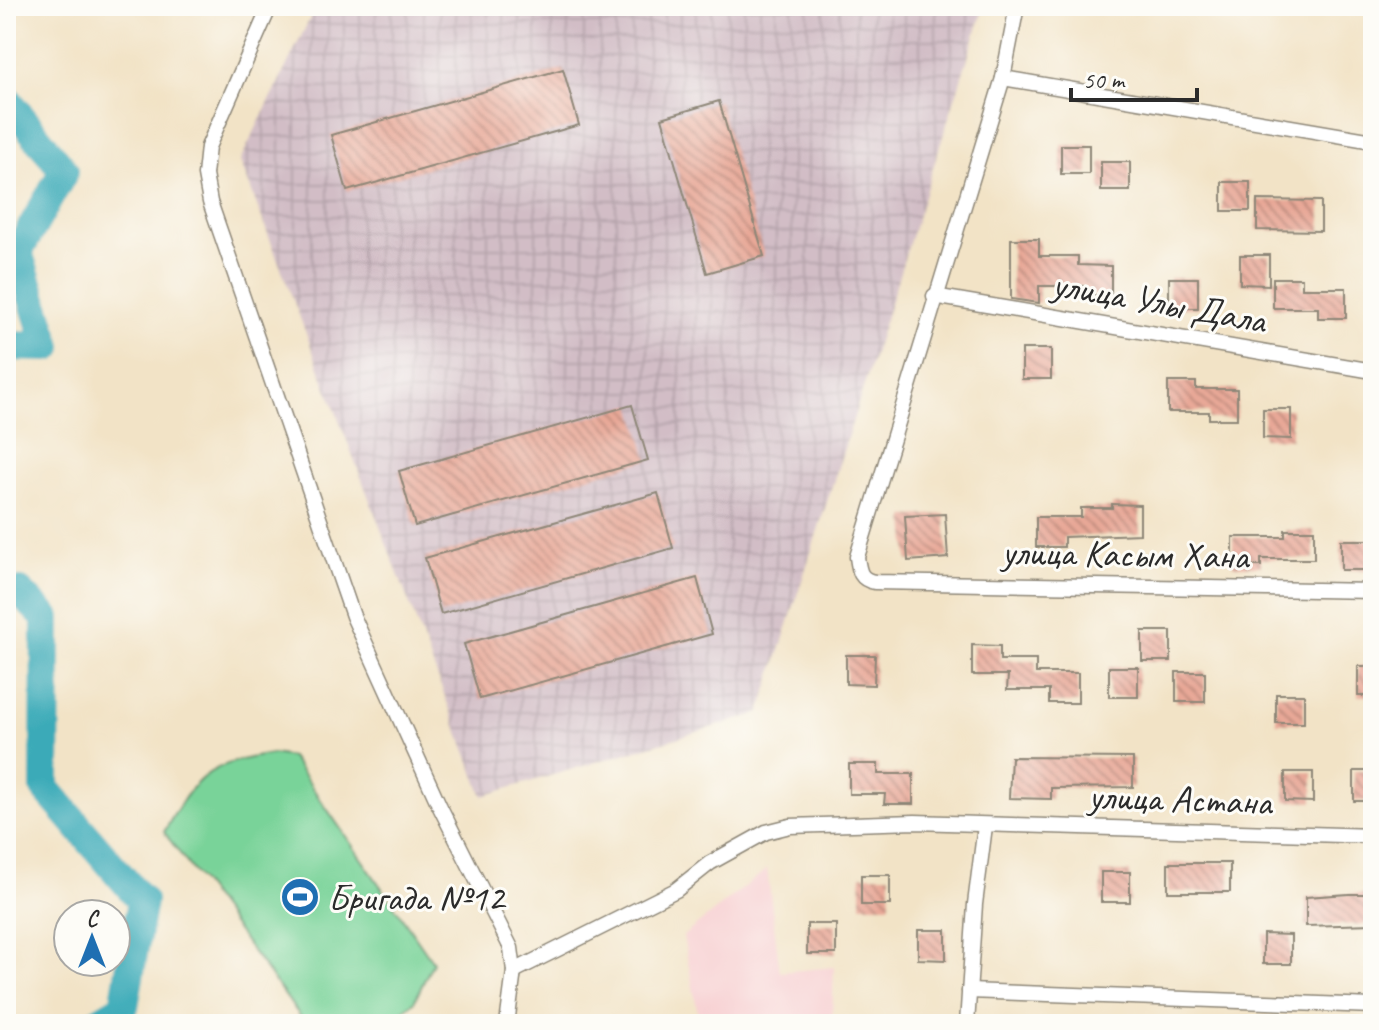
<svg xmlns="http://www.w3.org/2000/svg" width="1379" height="1030" font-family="Caveat,sans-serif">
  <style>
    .built { fill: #f7cfd1 }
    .industrial { fill: url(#industrial-grid) }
    .grass { fill: #79d399; stroke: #527f62; stroke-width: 2 }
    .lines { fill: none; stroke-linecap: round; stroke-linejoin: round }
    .river { stroke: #3aaab8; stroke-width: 30 }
    .building { fill: url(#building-back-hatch) }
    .minor-casing { stroke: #8e8778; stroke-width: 17 }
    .minor { stroke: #fff; stroke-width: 14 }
    .labels { text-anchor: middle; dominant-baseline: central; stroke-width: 6; stroke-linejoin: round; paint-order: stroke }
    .street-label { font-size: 38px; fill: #2b2b2b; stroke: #fdfcf7 }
    .poi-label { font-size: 38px; fill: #2b2b2b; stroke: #fdfcf7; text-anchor: start }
  </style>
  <defs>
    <pattern id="industrial-grid" width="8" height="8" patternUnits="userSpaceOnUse" patternTransform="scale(2)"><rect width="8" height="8" fill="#d2bdc6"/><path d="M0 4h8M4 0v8" fill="none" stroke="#b4a3aa"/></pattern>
    <pattern id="building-back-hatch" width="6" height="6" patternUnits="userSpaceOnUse" patternTransform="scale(2)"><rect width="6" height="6" fill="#e8a897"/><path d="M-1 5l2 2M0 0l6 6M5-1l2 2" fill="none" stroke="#bc897b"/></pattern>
  </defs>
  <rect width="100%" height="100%" fill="#fdfcf7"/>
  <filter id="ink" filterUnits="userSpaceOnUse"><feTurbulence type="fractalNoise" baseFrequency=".0125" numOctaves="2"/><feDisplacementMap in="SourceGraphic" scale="16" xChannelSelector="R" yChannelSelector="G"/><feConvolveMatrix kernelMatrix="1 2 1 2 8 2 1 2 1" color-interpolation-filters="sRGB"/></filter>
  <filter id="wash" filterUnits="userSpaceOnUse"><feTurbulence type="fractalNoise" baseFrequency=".006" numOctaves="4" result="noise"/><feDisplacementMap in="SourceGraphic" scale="32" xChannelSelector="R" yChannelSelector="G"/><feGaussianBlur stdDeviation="1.8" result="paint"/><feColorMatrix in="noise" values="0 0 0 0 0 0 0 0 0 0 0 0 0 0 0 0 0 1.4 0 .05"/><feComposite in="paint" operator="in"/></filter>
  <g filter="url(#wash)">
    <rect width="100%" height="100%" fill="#f2e3c6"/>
    <!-- built -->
    <polygon class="built" points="767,869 780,972 834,967 832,1024 700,1024 683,936"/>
    <!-- industrial -->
    <polygon class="industrial" points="316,6 984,7 760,713 483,796 240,161"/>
    <!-- grass -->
    <path class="grass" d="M272,754L291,757L433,962L414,1002L385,1024H306L164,832C196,775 207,764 272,754Z"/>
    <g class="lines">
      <!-- river -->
      <g class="river">
        <polyline points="6,98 64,171 18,252 48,347 6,346"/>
        <polyline points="6,594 20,592 46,618 45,788 142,901 124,1006 94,1024"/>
      </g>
    </g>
    <g id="blocks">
      <!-- building -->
      <g class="building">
        <polygon points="563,69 579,125 347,191 331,135"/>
        <polygon points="719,101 764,256 707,273 662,118"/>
        <rect x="1061" y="145" width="28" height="29"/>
        <rect x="1101" y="162" width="29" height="29"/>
        <rect x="1222" y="182" width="28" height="29"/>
        <polygon points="1257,200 1321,201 1321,231 1257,230"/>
        <polygon points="1011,239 1039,239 1039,256 1078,256 1078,265 1111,266 1111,295 1083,295 1083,286 1039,286 1039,303 1011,299"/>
        <polygon points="1240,255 1269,255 1269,285 1240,284"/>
        <rect x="1169" y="278" width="29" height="30"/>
        <polygon points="1273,278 1302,278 1302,288 1346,288 1346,318 1318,318 1318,308 1273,308"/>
        <rect x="1022" y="349" width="29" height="30"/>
        <polygon points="1168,382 1196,382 1196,389 1237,389 1237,419 1209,419 1209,412 1168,412"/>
        <polygon points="632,405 648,460 415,526 399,471"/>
        <polygon points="1263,409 1291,409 1291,439 1263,438"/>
        <polygon points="658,493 673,548 441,614 425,558"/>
        <polygon points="1112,504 1140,505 1140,534 1064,537 1064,547 1036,547 1036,517 1081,517 1081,508 1112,508"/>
        <polygon points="945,514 948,558 908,561 905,516"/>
        <polygon points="1285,530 1314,530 1314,559 1261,559 1261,566 1233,566 1233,537 1285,537"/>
        <rect x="1341" y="540" width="29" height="30"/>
        <polygon points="697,578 712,634 480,699 464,644"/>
        <rect x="1142" y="631" width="29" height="30"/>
        <polygon points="972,645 1000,646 1000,660 1036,660 1036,673 1078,673 1078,703 1049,703 1049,690 1007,690 1008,675 972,675"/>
        <polygon points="846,655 875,655 874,685 846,684"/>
        <rect x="1358" y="666" width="15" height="30"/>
        <rect x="1109" y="667" width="29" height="30"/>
        <rect x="1176" y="672" width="29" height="30"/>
        <rect x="1276" y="694" width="28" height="29"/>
        <polygon points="1011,757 1133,758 1133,787 1051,788 1051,799 1009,798"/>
        <polygon points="849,764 878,764 878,774 913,774 913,804 884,804 885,794 849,794"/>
        <rect x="1354" y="771" width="19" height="30"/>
        <polygon points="1285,772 1313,772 1313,802 1285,801"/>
        <rect x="1168" y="863" width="62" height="29"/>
        <rect x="1101" y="872" width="29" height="30"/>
        <rect x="861" y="875" width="29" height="30"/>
        <polygon points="1349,894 1373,894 1373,924 1306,926 1306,897"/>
        <rect x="807" y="924" width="29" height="30"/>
        <polygon points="918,930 946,930 946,960 918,959"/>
        <polygon points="1263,934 1291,935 1291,964 1263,964"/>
      </g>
    </g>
  </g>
  <g filter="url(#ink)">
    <use href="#blocks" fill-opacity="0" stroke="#8e8778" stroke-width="2"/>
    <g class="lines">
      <defs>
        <g id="minor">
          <polyline points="270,6 208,147 205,175 210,202 353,616 440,807 511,948 514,971 507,1024"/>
          <path d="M1017,6L1003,78L857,557C859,571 860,580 875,582L1373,591"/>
          <polyline points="1003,78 1373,141"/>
          <polyline points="934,296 1373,371"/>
          <polyline points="514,971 676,890 710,863 766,832 790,826 915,822 1373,836"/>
          <polyline points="969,991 1373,1006"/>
          <polyline points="967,1024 975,904 985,826"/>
        </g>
      </defs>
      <!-- minor casing -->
      <use href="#minor" class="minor-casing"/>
      <!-- minor -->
      <use href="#minor" class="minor"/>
    </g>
  </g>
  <!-- icons -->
  <defs>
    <symbol id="stadium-disc" viewBox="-11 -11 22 22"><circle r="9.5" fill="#1f6fb2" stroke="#fdfcf7"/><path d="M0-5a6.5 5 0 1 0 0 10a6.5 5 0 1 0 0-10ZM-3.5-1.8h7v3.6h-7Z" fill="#fff"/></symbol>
  </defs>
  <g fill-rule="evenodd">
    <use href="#stadium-disc" x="278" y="875" width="44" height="44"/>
  </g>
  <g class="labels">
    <!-- street labels -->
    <g class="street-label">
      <text transform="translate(1159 302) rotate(10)">улица Улы Дала</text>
      <text transform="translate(1125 554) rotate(1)">улица Касым Хана</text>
      <text transform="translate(1180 799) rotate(2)">улица Астана</text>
    </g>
    <!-- poi labels -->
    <g class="poi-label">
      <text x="328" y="897">Бригада №12</text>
    </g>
  </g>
  <!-- margin -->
  <rect width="1379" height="1030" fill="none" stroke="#fdfcf7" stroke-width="32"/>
  <!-- north arrow -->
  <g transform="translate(92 938)"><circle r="38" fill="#fdfcf7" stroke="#a9a8a5" stroke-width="2"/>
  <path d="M0-6L14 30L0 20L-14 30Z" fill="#1f6fb2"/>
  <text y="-12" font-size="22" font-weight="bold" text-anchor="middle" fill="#2b2b2b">С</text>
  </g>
  <!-- scale -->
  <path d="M1071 88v12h126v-12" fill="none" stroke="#2b2b2b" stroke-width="4"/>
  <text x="1083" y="88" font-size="24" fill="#2b2b2b" stroke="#fdfcf7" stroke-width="6" paint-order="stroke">50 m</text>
</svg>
